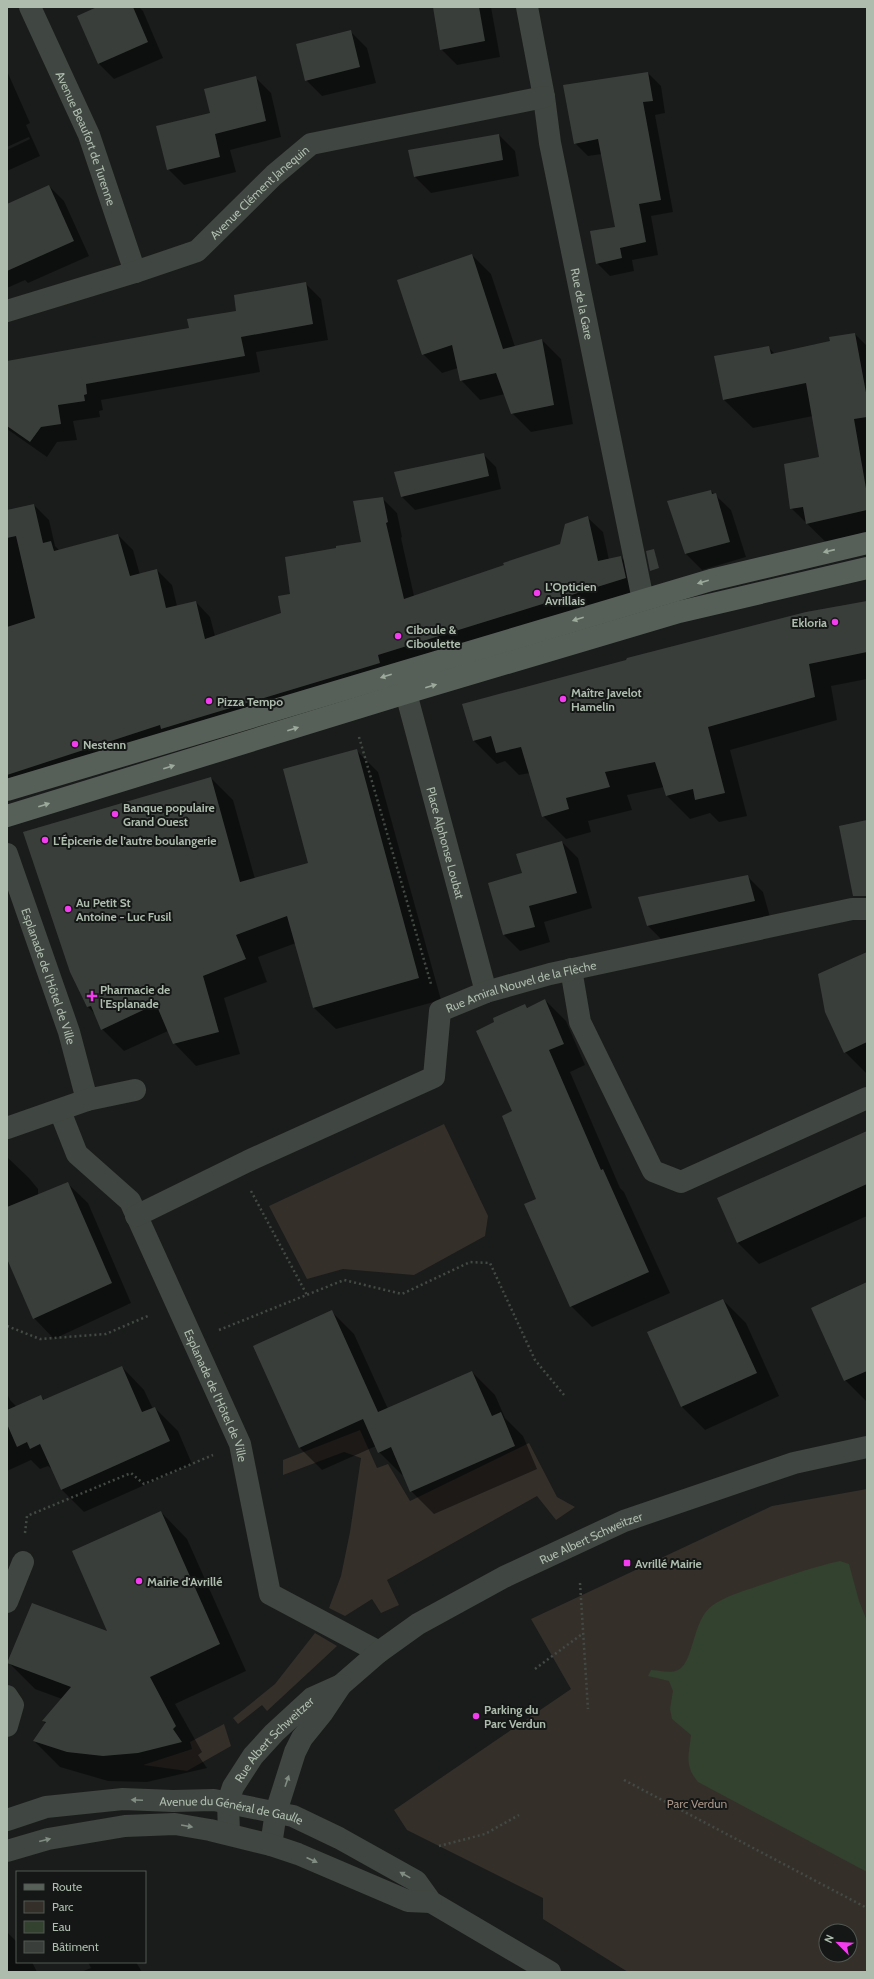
<svg xmlns="http://www.w3.org/2000/svg" width="874" height="1979" font-family="Cabin,sans-serif">
  <style>
    .green { fill: #352f2a; fill-rule: evenodd }
    .water { fill: #33412f }
    .shadow { fill: #0007 }
    .building { fill: #3a3e3b }
    .lines { fill: none; stroke-linecap: round; stroke-linejoin: round }
    .path { stroke: #434a43; stroke-width: 2.5; stroke-dasharray: 2 3; stroke-linecap: butt }
    .minor { stroke: #404641; stroke-width: 22 }
    .major { stroke: #576058; stroke-width: 22 }
    .oneway { fill: #9caa9c }
    .oneway2 { fill: #818d82 }
    .poi-dot { fill: #f33cee; stroke: #151716; stroke-width: 1.5 }
    .labels { text-anchor: middle; dominant-baseline: central; stroke-width: 4; stroke-linejoin: round; paint-order: stroke }
    .street-label { font-size: 12px; fill: #adbcad; stroke: #151716 }
    .poi-label { font-size: 12px; font-weight: bold; fill: #adbcad; stroke: #151716; text-anchor: start }
    .park-label { font-size: 12px; fill: #a69284; stroke: #151716 }
  </style>
  <rect width="100%" height="100%" fill="#1a1c1b"/>
  <!-- green -->
  <g class="green">
    <polygon points="444,1124 488,1216 485,1236 414,1275 343,1269 307,1279 269,1206"/>
    <polygon points="360,1430 377,1468 388,1464 410,1501 529,1443 557,1497 575,1507 556,1520 537,1496 387,1580 399,1605 381,1613 372,1599 345,1616 329,1608 341,1576 350,1532 361,1458 344,1452 283,1475 283,1460"/>
    <path d="M867,1489V1972H628L543,1919V1898L407,1830L394,1810L571,1689L531,1619L772,1506ZM826,1931H850V1955H826Z"/>
    <polygon points="315,1633 337,1646 267,1711 262,1705 238,1724 233,1718 275,1684"/>
    <polygon points="224,1724 231,1746 187,1771 143,1765 192,1749 190,1742"/>
  </g>
  <!-- water -->
  <path class="water" d="M840,1561L849,1564L859,1601L867,1621V1872L698,1782C684,1765 689,1755 691,1735L672,1719L670,1709L673,1691L669,1681L648,1676L651,1670C659,1670 670,1674 678,1670C694,1663 692,1619 713,1605C726,1596 744,1591 758,1586C785,1577 812,1567 840,1561Z"/>
  <!-- shadow -->
  <g class="shadow">
    <polygon points="100,7 139,7 143,11 163,58 114,79 98,63"/>
    <polygon points="434,7 491,7 500,57 457,65 441,49"/>
    <polygon points="351,32 367,48 376,83 322,96 306,80"/>
    <polygon points="7,71 30,123 26,125 40,156 7,171 7,150 30,139 29,137 7,147"/>
    <polygon points="648,73 661,86 665,113 655,115 673,212 651,216 658,255 632,260 634,271 610,276 597,263 616,228 602,154 588,156 575,143"/>
    <polygon points="255,77 271,93 281,137 230,150 236,172 184,185 168,169 211,113"/>
    <polygon points="499,135 515,151 519,176 431,193 415,177 409,151"/>
    <polygon points="49,186 64,201 89,256 28,283 25,280 7,288 7,205"/>
    <polygon points="472,255 491,274 515,347 542,340 561,359 573,424 531,432 512,413 505,394 480,400 461,380 458,368 442,373 423,354"/>
    <polygon points="305,283 321,299 328,340 256,352 260,372 101,400 103,410 99,411 100,417 73,421 77,440 57,442 47,457 7,429 7,362 190,329 238,312"/>
    <polygon points="855,334 867,346 867,546 836,552 791,508 821,458 813,416 753,428 723,399 769,348 775,354 831,342"/>
    <polygon points="483,454 496,467 501,489 415,510 402,497"/>
    <polygon points="711,491 731,510 746,557 702,570 686,554 668,502"/>
    <polygon points="382,498 397,513 402,537 401,538 414,596 506,566 561,545 588,518 603,532 609,560 621,557 636,572 640,593 7,779 7,511 34,505 49,520 55,546 59,550 118,535 133,550 140,575 157,570 172,585 177,606 196,602 210,617 215,636 282,614 291,595 337,549 362,542"/>
    <polygon points="867,603 867,679 831,686 837,720 730,750 747,816 719,822 710,813 690,819 667,796 664,787 627,795 632,810 588,821 591,832 566,839 543,816 530,773 519,775 505,761 497,764 474,741 463,704"/>
    <polygon points="356,750 378,772 441,1000 336,1029 313,1007 296,943 258,957 267,982 224,998 240,1054 196,1066 174,1043 168,1031 124,1051 102,1029 96,1015 88,1007 211,778 233,800 255,879 310,864"/>
    <polygon points="562,842 578,858 592,908 544,922 550,942 520,951 504,935 523,873"/>
    <polygon points="747,876 763,892 770,917 664,942 648,926 639,898"/>
    <polygon points="867,953 867,1074 845,1052"/>
    <polygon points="545,1000 566,1021 585,1065 570,1072 620,1188 624,1192 670,1293 592,1327 571,1306 537,1199 513,1112 496,1023 525,1005 528,1008"/>
    <polygon points="867,1132 867,1216 759,1264 737,1242"/>
    <polygon points="7,1157 29,1178 38,1189 38,1195 67,1183 88,1203 131,1303 54,1339 34,1318 7,1259"/>
    <polygon points="867,1283 867,1402 845,1380"/>
    <polygon points="723,1300 746,1323 779,1396 705,1430 682,1407 649,1333"/>
    <polygon points="331,1311 354,1334 388,1409 472,1372 495,1395 505,1418 523,1436 537,1469 434,1514 411,1491 404,1474 402,1475 379,1452 376,1446 322,1470 299,1447"/>
    <polygon points="122,1367 144,1390 153,1409 155,1408 178,1431 192,1464 84,1512 61,1489 53,1470 48,1466 40,1469 31,1460 7,1471 7,1393 10,1400 17,1407 41,1396 45,1401"/>
    <polygon points="161,1512 187,1539 246,1671 175,1704 202,1752 198,1755 207,1768 147,1782 108,1781 60,1767 34,1741 46,1724 43,1721 62,1699 35,1689 9,1663 109,1632"/>
    <polygon points="7,1932 17,1942 17,1962 32,1962 37,1972 7,1972"/>
    <polygon points="88,1962 136,1962 142,1972 81,1972 91,1968"/>
  </g>
  <!-- building -->
  <g class="building">
    <polygon points="97,7 133,7 148,42 98,64 77,16"/>
    <polygon points="433,7 479,7 485,41 440,50"/>
    <polygon points="351,30 360,67 305,81 296,44"/>
    <polygon points="648,72 653,101 643,102 661,200 639,204 646,242 620,248 622,258 596,264 590,231 615,227 598,139 574,144 563,85"/>
    <polygon points="256,76 266,121 215,134 220,157 167,170 156,126 210,113 204,89"/>
    <polygon points="499,134 503,160 414,177 408,150"/>
    <polygon points="49,185 74,241 7,271 7,204"/>
    <polygon points="472,254 503,349 542,339 554,405 511,414 496,373 460,381 452,345 422,355 397,280"/>
    <polygon points="306,282 313,324 241,337 245,356 86,384 87,394 84,395 85,401 58,405 61,424 41,427 30,442 7,426 7,361 189,328 187,319 236,311 234,295"/>
    <polygon points="855,333 867,398 867,417 854,419 867,494 867,510 806,524 803,507 790,509 784,464 819,457 806,383 723,400 714,356 769,346 771,354 830,341 829,337"/>
    <polygon points="484,453 489,476 401,497 394,472"/>
    <polygon points="711,490 712,494 716,493 730,542 685,554 667,501"/>
    <polygon points="383,497 388,522 386,523 404,599 504,565 503,563 560,544 565,524 588,516 598,561 621,556 626,578 378,655 380,663 161,729 160,725 7,775 7,627 35,618 16,536 7,538 7,510 34,504 43,543 51,541 54,551 118,534 130,576 157,569 166,608 196,601 205,639 281,613 278,596 290,594 285,557 336,548 336,546 361,542 353,501"/>
    <polygon points="654,549 659,568 650,571 646,551"/>
    <polygon points="867,601 867,652 809,664 815,697 708,727 725,793 695,800 693,789 666,796 655,762 605,772 610,787 566,798 569,809 542,817 521,747 496,753 491,736 473,741 462,704 626,660 627,658 806,612"/>
    <polygon points="357,749 419,978 313,1008 287,916 236,935 246,959 203,976 219,1032 173,1044 156,1004 101,1030 91,1006 87,1007 70,972 23,832 211,777 240,882 308,863 283,769"/>
    <polygon points="867,820 867,896 853,896 839,826"/>
    <polygon points="562,841 577,893 529,906 535,927 503,935 488,883 522,873 516,854"/>
    <polygon points="748,875 755,901 647,926 638,897"/>
    <polygon points="867,952 867,1042 844,1053 825,1012 818,974"/>
    <polygon points="545,999 564,1044 549,1050 601,1170 603,1169 649,1272 570,1307 524,1204 536,1199 502,1116 512,1111 476,1031 494,1022 493,1018 525,1004 527,1008"/>
    <polygon points="867,1131 867,1184 737,1243 717,1198"/>
    <polygon points="68,1182 112,1283 33,1319 7,1259 7,1207"/>
    <polygon points="867,1282 867,1371 844,1381 811,1308"/>
    <polygon points="723,1299 757,1373 681,1407 647,1332"/>
    <polygon points="332,1310 378,1412 472,1371 492,1416 501,1412 515,1446 410,1492 391,1447 378,1453 363,1419 299,1448 253,1346"/>
    <polygon points="122,1366 142,1412 155,1407 170,1441 61,1490 40,1444 30,1449 27,1442 17,1447 7,1424 7,1410 41,1395 43,1400"/>
    <polygon points="161,1511 220,1644 150,1677 176,1726 173,1729 182,1742 138,1753 103,1756 67,1752 33,1741 46,1722 42,1721 71,1687 7,1663 32,1603 107,1631 72,1551"/>
  </g>
  <g class="lines">
    <!-- path -->
    <g class="path">
      <polyline points="359,737 431,984"/>
      <polyline points="251,1191 307,1295"/>
      <polyline points="7,1326 40,1339 106,1334 150,1315"/>
      <polyline points="219,1330 344,1280 402,1294 470,1262 490,1263 535,1360 564,1395"/>
      <polyline points="25,1533 27,1516 131,1473 144,1484 213,1455"/>
      <polyline points="580,1583 588,1709"/>
      <polyline points="535,1669 582,1634"/>
      <polyline points="624,1780 867,1908"/>
      <polyline points="439,1846 485,1834 519,1815"/>
    </g>
    <!-- minor -->
    <g class="minor">
      <path id="s1" d="M30,7L89,135L135,272"/>
      <path id="s2" d="M527,7L544,97L550,143L643,600"/>
      <path id="s3" d="M7,311L135,272L197,251L274,175L311,144L544,97"/>
      <path id="s4" d="M406,693L486,992"/>
      <path id="s5" d="M7,854L69,1032L87,1100"/>
      <polyline points="571,969 580,1022 653,1171 681,1182 867,1098"/>
      <path id="s6" d="M60,1111L77,1154L130,1201L240,1444L270,1594L379,1652"/>
      <polyline points="7,1128 87,1100 135,1090"/>
      <path id="s7" d="M136,1216L248,1161L434,1077L440,1011L486,992L550,974L852,909H867"/>
      <polyline points="7,1602 23,1562"/>
      <polyline points="7,1696 13,1705 7,1726"/>
      <path id="s8" d="M7,1820L46,1807L123,1799L173,1801L214,1800L293,1816L339,1838L416,1881L431,1902L550,1972"/>
      <path id="s9" d="M229,1834L228,1802L233,1787L253,1756L274,1733L312,1698L341,1685L379,1652L418,1624L506,1576L624,1521L794,1463L867,1447"/>
      <polyline points="271,1845 276,1812 295,1752 302,1738 323,1712 341,1685"/>
      <polyline points="7,1851 48,1839 125,1826 175,1824 210,1830 271,1845 298,1854 408,1901 431,1902"/>
    </g>
    <!-- major -->
    <g class="major">
      <polyline points="7,790 711,580 867,543"/>
      <polyline points="7,816 406,693 679,612 867,568"/>
    </g>
  </g>
  <!-- one-way arrows -->
  <defs><path id="oneway-solid" d="M-6-.8H1V-3.2L6.5 0L1 3.2V.8H-6Z"/></defs>
  <g class="oneway">
    <use href="#oneway-solid" transform="translate(829 551) rotate(167)"/>
    <use href="#oneway-solid" transform="translate(703 582) rotate(164)"/>
    <use href="#oneway-solid" transform="translate(578 619) rotate(163)"/>
    <use href="#oneway-solid" transform="translate(386 676) rotate(163)"/>
    <use href="#oneway-solid" transform="translate(431 686) rotate(-16)"/>
    <use href="#oneway-solid" transform="translate(293 729) rotate(-17)"/>
    <use href="#oneway-solid" transform="translate(169 767) rotate(-17)"/>
    <use href="#oneway-solid" transform="translate(44 805) rotate(-17)"/>
  </g>
  <g class="oneway2">
    <use href="#oneway-solid" transform="translate(287 1781) rotate(-71)"/>
    <use href="#oneway-solid" transform="translate(137 1800) rotate(-177)"/>
    <use href="#oneway-solid" transform="translate(187 1826) rotate(10)"/>
    <use href="#oneway-solid" transform="translate(45 1840) rotate(-14)"/>
    <use href="#oneway-solid" transform="translate(312 1860) rotate(24)"/>
    <use href="#oneway-solid" transform="translate(405 1875) rotate(-151)"/>
  </g>
  <!-- markers -->
  <g class="poi-dot">
    <circle cx="537" cy="593" r="4"/>
    <circle cx="835" cy="622" r="4"/>
    <circle cx="398" cy="636" r="4"/>
    <circle cx="563" cy="699" r="4"/>
    <circle cx="209" cy="701" r="4"/>
    <circle cx="75" cy="744" r="4"/>
    <circle cx="115" cy="814" r="4"/>
    <circle cx="45" cy="840" r="4"/>
    <circle cx="68" cy="909" r="4"/>
    <path d="M90 990h4v4h4v4h-4v4h-4v-4h-4v-4h4z"/>
    <rect x="623" y="1559" width="8" height="8" rx="2"/>
    <circle cx="139" cy="1581" r="4"/>
    <circle cx="476" cy="1716" r="4"/>
  </g>
  <g class="labels">
    <!-- street labels -->
    <g class="street-label">
      <text stroke="none"><textPath href="#s1" startOffset="143">Avenue Beaufort de Turenne</textPath></text>
      <text stroke="none"><textPath href="#s3" startOffset="285">Avenue Clément Janequin</textPath></text>
      <text stroke="none"><textPath href="#s2" startOffset="302">Rue de la Gare</textPath></text>
      <text stroke="none"><textPath href="#s4" startOffset="155">Place Alphonse Loubat</textPath></text>
      <text stroke="none"><textPath href="#s5" startOffset="129">Esplanade de l'Hôtel de Ville</textPath></text>
      <text stroke="none"><textPath href="#s7" startOffset="480">Rue Amiral Nouvel de la Flêche</textPath></text>
      <text stroke="none"><textPath href="#s6" startOffset="330">Esplanade de l'Hôtel de Ville</textPath></text>
      <text stroke="none"><textPath href="#s9" startOffset="491">Rue Albert Schweitzer</textPath></text>
      <text stroke="none"><textPath href="#s9" startOffset="111">Rue Albert Schweitzer</textPath></text>
      <text stroke="none"><textPath href="#s8" startOffset="228">Avenue du Général de Gaulle</textPath></text>
    </g>
    <!-- poi labels -->
    <g class="poi-label">
      <text x="545" y="586">L’Opticien<tspan x="545" dy="14">Avrillais</tspan></text>
      <text x="827" y="622" text-anchor="end">Ekloria</text>
      <text x="406" y="629">Ciboule &amp;<tspan x="406" dy="14">Ciboulette</tspan></text>
      <text x="571" y="692">Maître Javelot<tspan x="571" dy="14">Hamelin</tspan></text>
      <text x="217" y="701">Pizza Tempo</text>
      <text x="83" y="744">Nestenn</text>
      <text x="123" y="807">Banque populaire<tspan x="123" dy="14">Grand Ouest</tspan></text>
      <text x="53" y="840">L’Épicerie de l’autre boulangerie</text>
      <text x="76" y="902">Au Petit St<tspan x="76" dy="14">Antoine - Luc Fusil</tspan></text>
      <text x="100" y="989">Pharmacie de<tspan x="100" dy="14">l'Esplanade</tspan></text>
      <text x="635" y="1563">Avrillé Mairie</text>
      <text x="147" y="1581">Mairie d'Avrillé</text>
      <text x="484" y="1709">Parking du<tspan x="484" dy="14">Parc Verdun</tspan></text>
    </g>
    <!-- park labels -->
    <g class="park-label">
      <text x="697" y="1803">Parc Verdun</text>
    </g>
  </g>
  <!-- border -->
  <rect width="874" height="1979" fill="none" stroke="#adbcad" stroke-width="16"/>
  <!-- legend -->
  <rect x="16" y="1871" width="130" height="92" fill="#151716" stroke="#525952"/>
  <rect x="24" y="1884" width="20" height="6" fill="#576058" stroke="#525952"/>
  <text x="52" y="1891" font-size="12" fill="#adbcad">Route</text>
  <rect x="24" y="1901" width="20" height="12" fill="#352f2a" stroke="#525952"/>
  <text x="52" y="1911" font-size="12" fill="#adbcad">Parc</text>
  <rect x="24" y="1921" width="20" height="12" fill="#33412f" stroke="#525952"/>
  <text x="52" y="1931" font-size="12" fill="#adbcad">Eau</text>
  <rect x="24" y="1941" width="20" height="12" fill="#3a3e3b" stroke="#525952"/>
  <text x="52" y="1951" font-size="12" fill="#adbcad">Bâtiment</text>
  <!-- north arrow -->
  <g transform="translate(838 1943) rotate(294)"><circle r="19" fill="#151716" stroke="#525952"/>
  <path d="M0-3L7 15L0 10L-7 15Z" fill="#f33cee"/>
  <text y="-6" font-size="11" font-weight="bold" text-anchor="middle" fill="#adbcad">N</text>
  </g>
</svg>
